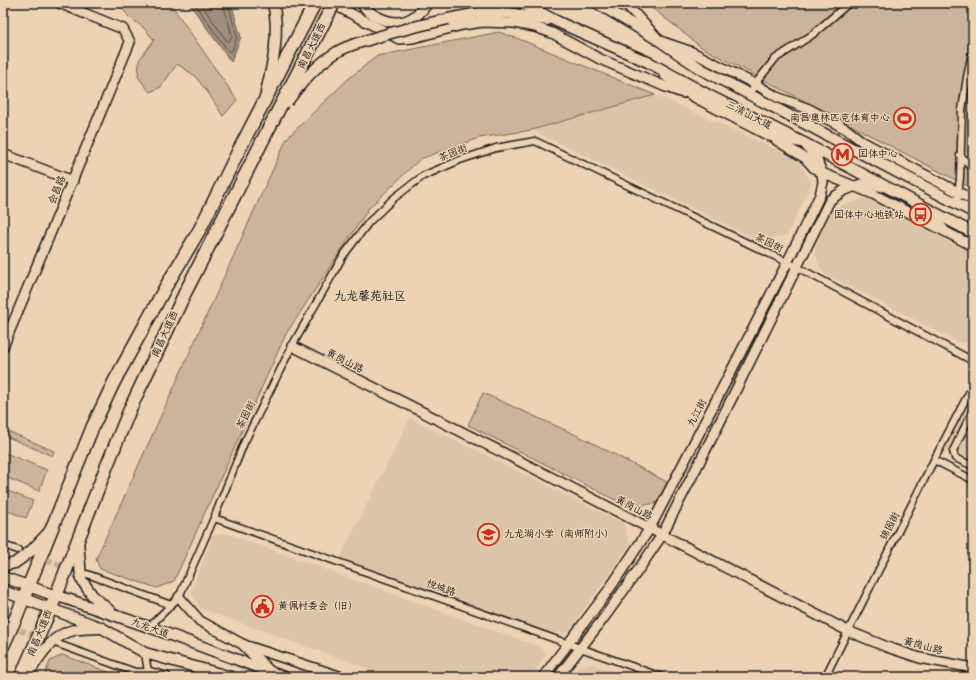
<svg xmlns="http://www.w3.org/2000/svg" width="976" height="680" font-family="Kalam,'LXGW WenKai TC',sans-serif">
  <style>
    .built { fill: #dcc4a8 }
    .green { fill: #cbb49b; stroke: #74685c }
    .water { fill: #a08e7c; stroke: #6b6056 }
    .lines { fill: none; stroke-linecap: round; stroke-linejoin: round }
    .shore { stroke: #514a42; stroke-width: 1 }
    .street-tunnel { stroke: #c3ae96; stroke-width: 6; stroke-dasharray: 6 3; stroke-linecap: butt }
    .street-casing { stroke: #1c1c1c; stroke-width: 9 }
    .secondary-casing { stroke: #1c1c1c; stroke-width: 12 }
    .primary-casing { stroke: #1c1c1c; stroke-width: 13 }
    .highway-casing { stroke: #1c1c1c; stroke-width: 15 }
    .street { stroke: #edd2b4; stroke-width: 6 }
    .secondary { stroke: #edd2b4; stroke-width: 9 }
    .primary { stroke: #edd2b4; stroke-width: 10 }
    .highway { stroke: #edd2b4; stroke-width: 12 }
    .primary-bridge-casing { stroke: #1c1c1c; stroke-width: 13; stroke-linecap: butt }
    .highway-bridge-casing { stroke: #1c1c1c; stroke-width: 15; stroke-linecap: butt }
    .primary-bridge { stroke: #edd2b4; stroke-width: 10 }
    .highway-bridge { stroke: #edd2b4; stroke-width: 12 }
    .labels { text-anchor: middle; dominant-baseline: central; stroke-width: 3; stroke-linejoin: round; paint-order: stroke }
    .street-label { font-size: 10px; fill: #1c1c1c; stroke: #edd2b4 }
    .poi-label { font-size: 10px; fill: #1c1c1c; stroke: #edd2b4; text-anchor: start }
    .quarter-label { font-size: 12px; fill: #1c1c1c; stroke: #edd2b4 }
  </style>
  <rect width="100%" height="100%" fill="#edd2b4"/>
  <filter id="ink" filterUnits="userSpaceOnUse"><feTurbulence type="fractalNoise" baseFrequency=".025" numOctaves="2"/><feDisplacementMap in="SourceGraphic" scale="8" xChannelSelector="R" yChannelSelector="G"/><feConvolveMatrix kernelMatrix="1 2 1 2 8 2 1 2 1" color-interpolation-filters="sRGB"/></filter>
  <g filter="url(#ink)">
    <!-- built -->
    <g class="built">
      <polygon points="655,95 796,158 812,183 787,235 760,241 532,130"/>
      <polygon points="869,197 973,254 973,341 961,343 823,273 814,251 831,209"/>
      <polygon points="973,392 973,471 951,460 945,446"/>
      <polygon points="410,418 623,523 630,544 568,632 544,634 337,564"/>
      <polygon points="225,533 540,647 546,654 531,677 392,677 199,608 191,591 213,536"/>
      <polygon points="592,664 629,677 571,677 579,667"/>
    </g>
    <!-- green -->
    <g class="green">
      <polygon points="118,3 170,3 237,100 223,116 209,94 194,75 177,64 161,87 150,92 138,77 139,60 154,40 144,28 129,17"/>
      <polygon points="641,3 973,3 973,189 701,47 655,10"/>
      <polygon points="499,32 519,39 655,95 532,130 479,138 420,159 369,208 286,334 174,581 157,588 100,569 96,559 287,138 348,79 377,56"/>
      <polygon points="483,393 585,439 667,482 657,503 629,507 468,425"/>
      <polygon points="3,429 54,451 52,456 3,435"/>
      <polygon points="3,452 47,470 39,491 3,476"/>
      <polygon points="3,489 33,501 26,518 3,509"/>
      <polygon points="63,655 121,677 44,677 50,661"/>
    </g>
    <!-- water -->
    <polygon class="water" points="189,3 231,3 241,37 231,62"/>
    <g class="lines">
      <!-- shore -->
      <g class="shore">
        <polyline points="194,3 228,51 230,52 232,51 237,37 228,3"/>
        <polyline points="200,3 227,41 229,41 230,40 232,36 223,3"/>
      </g>
      <!-- street-tunnel -->
      <g class="street-tunnel">
        <polyline points="38,557 82,573"/>
        <polyline points="3,624 54,643"/>
      </g>
      <defs>
        <g id="street">
          <polyline points="750,95 755,84 775,59 812,35 849,3"/>
          <polyline points="960,155 973,169"/>
          <polyline points="957,203 960,178 962,110 967,77 973,48"/>
          <polyline points="932,214 946,230"/>
          <polyline points="973,410 953,451 955,458 973,466"/>
          <polyline points="934,460 973,480"/>
          <polyline points="214,518 662,677"/>
          <polyline points="3,545 18,550"/>
          <polyline points="87,574 171,605"/>
          <polyline points="149,627 179,597 214,518 244,443 292,346 343,256 369,222 394,198 423,176 460,160 496,148 535,141 797,267 973,361"/>
          <polyline points="58,644 135,672 148,672"/>
          <polyline points="145,653 148,672 146,677"/>
          <polyline points="825,677 934,460 973,385"/>
        </g>
        <g id="secondary">
          <polyline points="331,3 399,39 413,38 462,25 483,22 514,23 535,27 552,33 600,59 666,87 683,93"/>
          <polyline points="625,3 660,41 692,52 755,84 777,97 809,109 846,129 863,142 973,200"/>
          <polyline points="776,140 805,158 814,168 822,173 873,194 973,246"/>
          <polyline points="3,154 73,181"/>
          <polyline points="292,346 541,472 848,631 887,647 920,658 973,668"/>
          <polyline points="3,347 130,42 123,29 59,3"/>
          <polyline points="179,597 200,621 244,645 342,677"/>
          <polyline points="148,672 166,677"/>
          <polyline points="543,677 608,591 650,528 787,263 820,195 823,182 822,173 817,160 804,143 769,136 692,96 664,75"/>
          <polyline points="558,677 603,619 639,569 662,535 720,422 830,200 843,191 861,184 870,184 882,187"/>
        </g>
        <g id="primary">
          <path d="M362,3C368,16 392,26 406,21C415,18 422,11 427,3"/>
          <polyline points="522,3 558,22 650,63 708,95 804,143 973,233"/>
          <polyline points="597,3 660,41 701,69 973,212"/>
          <polyline points="448,19 479,13 509,13 547,20"/>
          <path d="M266,92C273,63 280,33 273,3"/>
          <polyline points="78,540 81,579 92,595 111,612"/>
          <polyline points="3,566 15,563 31,551 49,532"/>
          <polyline points="3,577 56,596 67,599 149,627 284,677"/>
          <polyline points="3,591 102,628 145,653 231,677"/>
          <polyline points="244,645 268,670"/>
          <path d="M26,677C38,659 51,635 74,630C82,628 91,629 99,628"/>
        </g>
        <g id="highway">
          <polyline points="3,646 17,615 93,426 114,382 165,288 200,229 239,150 315,3"/>
          <polyline points="21,677 56,596 106,468 130,409 185,293 270,126"/>
        </g>
      </defs>
      <!-- street casing -->
      <use href="#street" class="street-casing"/>
      <!-- secondary casing -->
      <use href="#secondary" class="secondary-casing"/>
      <!-- primary casing -->
      <use href="#primary" class="primary-casing"/>
      <!-- highway casing -->
      <use href="#highway" class="highway-casing"/>
      <!-- street -->
      <use href="#street" class="street"/>
      <!-- secondary -->
      <use href="#secondary" class="secondary"/>
      <!-- primary -->
      <use href="#primary" class="primary"/>
      <!-- highway -->
      <use href="#highway" class="highway"/>
      <defs>
        <path id="primary-bridge" d="M287,102C301,83 316,65 337,52C346,46 358,43 368,40C394,31 422,25 448,19"/>
        <polyline id="highway-bridge" points="270,126 334,3"/>
      </defs>
      <!-- primary-bridge casing -->
      <use href="#primary-bridge" class="primary-bridge-casing"/>
      <!-- highway-bridge casing -->
      <use href="#highway-bridge" class="highway-bridge-casing"/>
      <!-- primary-bridge -->
      <use href="#primary-bridge" class="primary-bridge"/>
      <!-- highway-bridge -->
      <use href="#highway-bridge" class="highway-bridge"/>
    </g>
  </g>
  <!-- icons -->
  <defs>
    <symbol id="stadium-ring" viewBox="-11 -11 22 22"><circle r="9.5" fill="#edd2b4" stroke="#c8321e" stroke-width="1.5"/><path d="M0-5a6.5 5 0 1 0 0 10a6.5 5 0 1 0 0-10ZM-3.5-1.8h7v3.6h-7Z" fill="#c8321e"/></symbol>
    <symbol id="metro-ring" viewBox="-11 -11 22 22"><circle r="9.5" fill="#edd2b4" stroke="#c8321e" stroke-width="1.5"/><path d="M-5.5 5V-5H-3L0 0L3-5H5.5V5H3V-.5L0 4L-3-.5V5Z" fill="#c8321e"/></symbol>
    <symbol id="bus-ring" viewBox="-11 -11 22 22"><circle r="9.5" fill="#edd2b4" stroke="#c8321e" stroke-width="1.5"/><path d="M-5-6H5V4H4V6H2V4H-2V6H-4V4H-5ZM-3.5-4V0h7V-4ZM-3.5 1.2v1.5H-2V1.2ZM2 1.2v1.5H3.5V1.2Z" fill="#c8321e"/></symbol>
    <symbol id="school-ring" viewBox="-11 -11 22 22"><circle r="9.5" fill="#edd2b4" stroke="#c8321e" stroke-width="1.5"/><path d="M0-5L7-2L0 1L-7-2ZM-4 1L0 2.5L4 1V4Q0 6-4 4Z" fill="#c8321e"/></symbol>
    <symbol id="civic-ring" viewBox="-11 -11 22 22"><circle r="9.5" fill="#edd2b4" stroke="#c8321e" stroke-width="1.5"/><path d="M-.6-6.5H3V-4.5H.6V-3L4-1V1h2V6H-6V1h2V-1L-.6-3ZM-1.2 2.5V6h2.4V2.5Z" fill="#c8321e"/></symbol>
  </defs>
  <g fill-rule="evenodd">
    <use href="#stadium-ring" x="892" y="106" width="25" height="25"/>
    <use href="#metro-ring" x="830" y="142" width="25" height="25"/>
    <use href="#bus-ring" x="908" y="202" width="25" height="25"/>
    <use href="#school-ring" x="476" y="522" width="25" height="25"/>
    <use href="#civic-ring" x="250" y="594" width="25" height="25"/>
  </g>
  <g class="labels">
    <!-- street labels -->
    <g class="street-label">
      <text transform="translate(312 46) rotate(-63)">南昌大道西</text>
      <text transform="translate(749 115) rotate(27)">三清山大道</text>
      <text transform="translate(453 153) rotate(-22)">茶园街</text>
      <text transform="translate(57 190) rotate(-68)">会昌路</text>
      <text transform="translate(769 243) rotate(26)">茶园街</text>
      <text transform="translate(165 334) rotate(-65)">南昌大道西</text>
      <text transform="translate(345 361) rotate(27)">黄岗山路</text>
      <text transform="translate(697 413) rotate(-63)">九江街</text>
      <text transform="translate(246 415) rotate(-64)">茶园街</text>
      <text transform="translate(634 508) rotate(28)">黄岗山路</text>
      <text transform="translate(890 526) rotate(-63)">锦园街</text>
      <text transform="translate(441 588) rotate(20)">悦城路</text>
      <text transform="translate(150 628) rotate(20)">九龙大道</text>
      <text transform="translate(40 633) rotate(-67)">南昌大道西</text>
      <text transform="translate(923 646) rotate(15)">黄岗山路</text>
    </g>
    <!-- poi labels -->
    <g class="poi-label">
      <text x="890" y="118" text-anchor="end">南昌奥林匹克体育中心</text>
      <text x="858" y="154">国体中心</text>
      <text x="904" y="215" text-anchor="end">国体中心地铁站</text>
      <text x="504" y="534">九龙湖小学（南师附小）</text>
      <text x="278" y="606">黄佩村委会（旧）</text>
    </g>
    <!-- quarter labels -->
    <g class="quarter-label">
      <text x="370" y="296">九龙馨苑社区</text>
    </g>
  </g>
  <!-- margin -->
  <rect width="976" height="680" fill="none" stroke="#edd2b4" stroke-width="16"/>
  <rect x="8" y="8" width="960" height="664" fill="none" stroke="#1c1c1c" stroke-width="1.5" filter="url(#ink)"/>
</svg>
